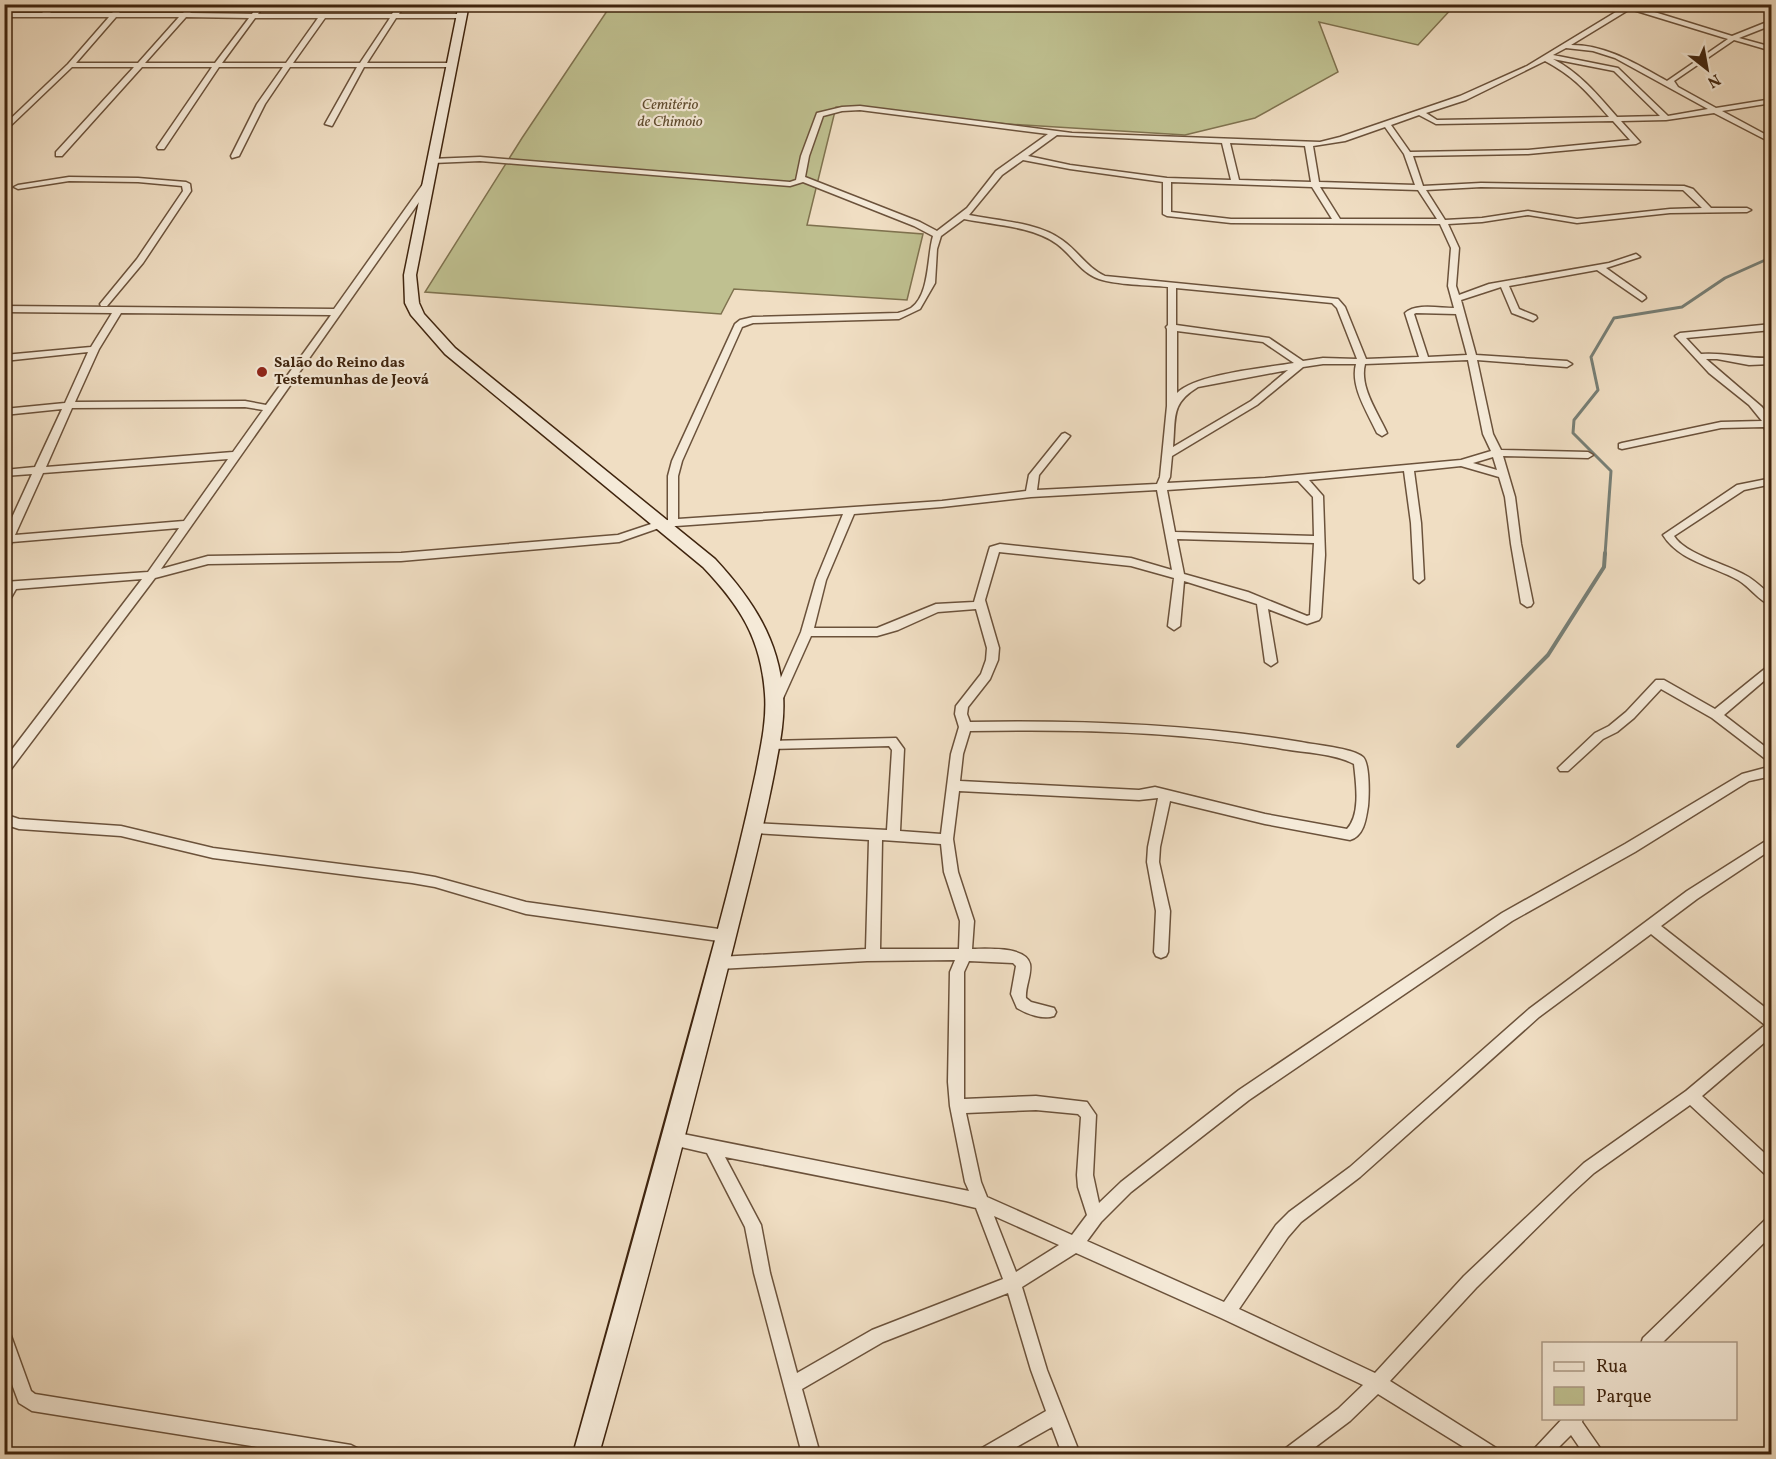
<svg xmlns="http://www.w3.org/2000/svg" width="1776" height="1459" font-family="Vollkorn,serif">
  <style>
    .green { fill: #bfc090; stroke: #7f724f; stroke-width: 1.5 }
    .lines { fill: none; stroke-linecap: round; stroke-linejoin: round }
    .stream-far1 { stroke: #777f76; stroke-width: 3 }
    .stream { stroke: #777f76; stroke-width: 4 }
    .street-casing { stroke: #6b523b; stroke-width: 3 }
    .secondary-casing { stroke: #3f240e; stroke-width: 3 }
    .street { fill: #f5ead8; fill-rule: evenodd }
    .secondary { fill: #f5ead8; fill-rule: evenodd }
    .poi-dot { fill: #8f2418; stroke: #f5ead8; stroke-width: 2 }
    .labels { text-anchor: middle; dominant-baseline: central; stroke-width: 4.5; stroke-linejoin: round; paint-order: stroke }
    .far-park-label { font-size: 15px; font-style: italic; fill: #5f4b2e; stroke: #f5ead8 }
    .far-poi-label { font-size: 15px; font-weight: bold; fill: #3f240e; stroke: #f5ead8; text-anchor: start }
  </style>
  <rect width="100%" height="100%" fill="#f0dec3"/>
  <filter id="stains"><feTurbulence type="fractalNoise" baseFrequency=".00333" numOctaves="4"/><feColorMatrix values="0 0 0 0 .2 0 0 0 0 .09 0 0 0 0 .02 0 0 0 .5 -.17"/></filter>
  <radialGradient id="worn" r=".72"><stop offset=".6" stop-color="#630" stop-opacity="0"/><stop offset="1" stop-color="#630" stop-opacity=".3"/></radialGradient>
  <!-- green -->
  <polygon class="green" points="611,5 1455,5 1418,45 1319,22 1338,72 1255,118 1185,135 1007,124 836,107 807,225 923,234 907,300 734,289 721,314 425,292 522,138"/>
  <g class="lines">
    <!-- stream-far1 -->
    <polyline class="stream-far1" points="1605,555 1611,471 1573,433 1574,420 1598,390 1591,357 1614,318 1682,307 1725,278 1772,257"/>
    <!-- stream -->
    <polyline class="stream" points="1458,746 1548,655 1604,567 1605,553"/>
    <defs>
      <g id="street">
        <path d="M51,4H58L50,13H112L120,4H127L119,13H183L191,4H198L190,13L252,14L258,4H265L258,14H392L398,4H405L399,14H461L464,16L461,18H396L367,63H452L456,65L452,67H364L332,126L325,124L357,67H290L265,104L239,156L232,158L231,156L257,104L283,67H219L164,149H158L157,147L212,67H142L62,156H56V152L134,67H72L4,132V125L68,64L109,17H4V13H42ZM116,17H179L138,63H76ZM186,17L249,18L215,63H145ZM255,18H318L286,63H222ZM325,18H390L360,63H293Z"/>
        <path d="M1629,4H1637L1635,6L1732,36L1772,20V25L1739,38L1772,47V51L1734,40L1674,81L1678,87L1716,108L1772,99V103L1722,111L1772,138V143L1714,113L1666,120L1621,121L1640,142L1636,144L1528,154L1413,156L1423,186L1481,183L1684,186L1693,189L1711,208H1747L1751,210L1747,212L1670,213L1577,223L1528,215L1482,222L1448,224L1459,248L1456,286L1459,295L1489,284L1609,263L1636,254L1640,257L1606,268L1645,296L1646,298L1642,301L1597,270L1509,286L1519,309L1536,316L1537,318L1533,321L1512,313L1501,287L1461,300L1476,355L1567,361L1572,364L1567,367L1477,360L1493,434L1501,450L1588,452L1593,455L1588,458L1503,456L1515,497L1521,544L1533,603L1531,606L1527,607L1521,603L1511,544L1505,497L1499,477L1461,466L1414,471L1421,523L1424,579L1419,583L1414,579L1411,523L1404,471L1309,480L1323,496L1325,555L1321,617L1319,620L1307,624L1268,609L1277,662L1271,666L1265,662L1257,604L1184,581L1180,626L1174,630L1168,626L1174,578L1131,566L999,552L985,600L999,648L998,660L990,679L968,707L967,714L970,722C1081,720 1191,724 1301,742C1315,745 1353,748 1363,757C1370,764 1369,796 1368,806C1366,819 1364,836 1350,840L1265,824L1170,801L1160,847L1159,862L1170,911L1168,952L1166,956L1161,958L1156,956L1154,952L1156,911L1147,862L1148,847L1158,798L1139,800L959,791L953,839L958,872L974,921L972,949C987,949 1026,946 1030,964C1032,974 1025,987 1026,998L1031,1002L1054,1008L1056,1012L1054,1016C1043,1020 1027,1014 1017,1008L1011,994L1016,966L1013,963L969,961L964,972V1099L1036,1096L1087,1102L1096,1115L1093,1175L1099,1203L1121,1182L1239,1090L1502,913L1625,844L1742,774L1772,766V776L1749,781L1635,852L1512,921L1249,1100L1131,1192L1101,1222L1087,1241L1224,1302L1276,1225L1289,1212L1350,1167L1529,1009L1687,891L1772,837V849L1697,899L1661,926L1772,1013V1036L1702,1096L1772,1160V1178L1767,1176L1690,1105L1594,1173L1571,1194L1476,1288L1390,1381L1496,1448L1499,1454H1475L1378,1394L1350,1421L1306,1454H1283L1286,1448L1338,1409L1363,1385L1221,1318L1076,1253L1022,1287L1047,1370L1080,1454H1062L1052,1427L1004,1454H979L982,1448L1046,1411L1031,1370L1008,1293L883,1342L802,1389L820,1454H802L754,1273L745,1227L707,1153L668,1144L665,1139L668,1134L673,1132L969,1191L965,1182L950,1106L948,1082L950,972L955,960L867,961L719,969L714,967L712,963L714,959L719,957L866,949L869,840L754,833L749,832L748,828L749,824L754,823L887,830L892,750L889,746L771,749L767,747L765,744L767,741L896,738L904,749L900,831L941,834L951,754L959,727L955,714L956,706L981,674L986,660L987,648L976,609L938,612L898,630L877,636H811L780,705L776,706L770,702L801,632L816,580L843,514L662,527L619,542L401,561L208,564L155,578L8,773L4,775V760L142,579L16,589L8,603L4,604V582L148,572L179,528L12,542L8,551H4V535L32,474L4,476V470L35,467L62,409L4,415V409L65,403L88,352L4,361V355L91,347L112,313L4,312V306L334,309L423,184H429V188L161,569L208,556L401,553L618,535L657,522L668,520V476L672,461L735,324L740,320L753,317L898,313C902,312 907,310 911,308C930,295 927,256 933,236L914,226L803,182L790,186L480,161L433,163L429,161L430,159L480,157L790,182L796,180L801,156L817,113L842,107L860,106L1072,133L1320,142L1340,137L1460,96L1527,66ZM1630,9L1728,39L1667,81C1636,64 1607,45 1571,45ZM1566,48L1593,51L1615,58L1708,109L1668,116L1618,68L1553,55ZM1553,59L1614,71L1660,116L1617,117C1597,94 1580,73 1553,59ZM1545,61C1575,77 1587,92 1609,117L1437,120L1426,113L1466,100ZM860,110L1048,134L996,171L967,208L937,231L920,222L805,177L809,156L823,116L842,111ZM1419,115L1436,124L1613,121L1630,140L1528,150L1410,152L1391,125ZM1385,127L1404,154L1415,185L1319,182L1313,146L1345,141ZM1057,135L1222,143L1231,180L1167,178L1070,165L1028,156ZM1230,143L1305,146L1311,182L1239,180ZM1023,160L1070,169L1163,182V214L1167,216L1231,223L1440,224L1451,248L1448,286L1454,308C1439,308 1416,303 1405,313L1419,357L1366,359L1345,307L1338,299L1105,276C1087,268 1078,251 1062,240C1037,222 998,221 969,215L1002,175ZM1171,182L1312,187L1332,219H1231L1171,212ZM1320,187L1418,190L1437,219H1340ZM1481,187L1683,190L1702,208L1670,209L1577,219L1528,211L1482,218L1445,220L1426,190ZM964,219C993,225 1032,226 1057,244C1072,255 1081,273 1099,279C1116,285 1148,285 1168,287V325L1166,327L1167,329V406L1160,477L1157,484L1037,490L1039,475L1070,436L1065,433L1062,434L1029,475L1026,491L942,501L678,519V476L682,461L742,327L753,323L899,319L920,309L935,283L937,249L941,236ZM1176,288L1332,303L1337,308L1357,359L1323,358L1303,361L1269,338L1176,325ZM121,313L331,315L266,405L245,401L75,402L99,349ZM1416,313L1456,314L1467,355L1428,357L1414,314ZM1177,331L1263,342L1294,363C1265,368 1196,374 1177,393ZM1468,360L1483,434L1491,451L1461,460L1265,478L1167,483L1170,477L1172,456L1257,405L1303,367L1323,364H1356C1350,387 1368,413 1377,433L1382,436L1387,433C1378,413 1359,387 1365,364ZM1288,370L1251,401L1173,447C1176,418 1170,404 1198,387ZM245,407L263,410L233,452L46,467L72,408ZM1493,457L1497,470L1473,463ZM228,459L184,521L15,535L43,473ZM1298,481L1313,497L1314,536L1175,532L1167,490ZM1157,490L1172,570L1131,558L1000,544L990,547L989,550L974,602L936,604L877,628H814L826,580L854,514L942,507L1031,497ZM1177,539L1314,543L1310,615L1307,616L1248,592L1184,574ZM970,731C1075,729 1179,731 1283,749C1306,753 1333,753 1354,764C1356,783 1361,814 1347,829L1265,814L1155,787L1139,790L960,781L963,754ZM882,840L941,844L944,872L960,921L959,949H880ZM1651,934L1765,1025L1686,1091L1584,1163L1464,1276L1375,1373L1239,1309L1288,1237L1301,1222L1360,1177L1539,1017ZM1036,1110L1078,1114L1081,1117L1077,1175L1078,1187L1087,1215L1072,1235L987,1197L981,1182L966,1113ZM725,1157L946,1201L976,1208L1003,1279L872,1330L797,1373L770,1273L761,1225ZM994,1216L1059,1245L1016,1272Z"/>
        <polygon points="69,177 138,178 186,182 190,184 191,191 143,263 107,306 101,306 100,304 137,259 183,191 182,186 138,182 69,181 18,189 14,187 18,185"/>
        <path d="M1772,324V330L1686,338L1701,354C1725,352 1746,359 1772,358V364L1749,365L1717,359H1706L1762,407L1772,421V438L1769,437L1764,427L1721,428L1622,449L1619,448V444L1622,443L1721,422L1762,421L1749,405L1709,373L1675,336L1680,333Z"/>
        <path d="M1772,478V484L1744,490L1674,536C1685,554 1726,564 1745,575C1755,580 1763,589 1772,596V606C1759,601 1750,587 1738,580C1713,566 1679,561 1663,535L1737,485Z"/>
        <polygon points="1772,663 1772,674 1724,715 1772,752 1772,764 1712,718 1661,689 1634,718 1617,732 1603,739 1568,771 1560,771 1558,768 1595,733 1609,726 1626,712 1656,680 1664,680 1715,709"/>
        <polygon points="4,814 19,819 121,826 213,848 412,873 435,877 526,902 726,930 731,932 733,936 731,940 726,942 526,914 435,887 412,883 213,858 121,836 19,829 4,824"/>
        <polygon points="1772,1216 1772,1235 1661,1344 1641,1344 1643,1338 1766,1219"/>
        <polygon points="4,1331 10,1333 31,1391 35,1394 351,1445 357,1448 360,1454 301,1454 32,1411 19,1403 4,1363"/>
        <polygon points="1563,1418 1583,1418 1582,1422 1600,1448 1603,1454 1584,1454 1571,1435 1552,1454 1532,1454 1535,1448"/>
      </g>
      <path id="secondary" d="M459,4H469L416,275L419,303L424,314L455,348L715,559C752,599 779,639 783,695C785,722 779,747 774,774C763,831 748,887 734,944C691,1114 647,1285 599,1454H573C621,1283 669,1112 715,940C730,884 744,829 756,772C761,746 767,720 765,694C761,638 740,606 703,567L445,354L411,315L405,303L404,275Z"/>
    </defs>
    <!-- street casing -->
    <use href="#street" class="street-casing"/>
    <!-- secondary casing -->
    <use href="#secondary" class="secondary-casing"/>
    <!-- street -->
    <use href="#street" class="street"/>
    <!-- secondary -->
    <use href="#secondary" class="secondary"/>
  </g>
  <!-- markers -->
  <circle class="poi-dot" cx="262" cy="372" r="6"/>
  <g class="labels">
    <!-- far-park labels -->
    <g class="far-park-label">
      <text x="670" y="105">Cemitério<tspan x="670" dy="17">de Chimoio</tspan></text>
    </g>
    <!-- far-poi labels -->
    <g class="far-poi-label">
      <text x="274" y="363">Salão do Reino das<tspan x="274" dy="17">Testemunhas de Jeová</tspan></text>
    </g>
  </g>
  <!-- margin -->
  <rect width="1776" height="1459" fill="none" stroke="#f0dec3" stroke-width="24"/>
  <rect x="6" y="6" width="1764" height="1447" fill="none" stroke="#3f240e" stroke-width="3"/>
  <rect x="12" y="12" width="1752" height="1435" fill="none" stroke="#3f240e" stroke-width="1.5"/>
  <!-- legend -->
  <rect x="1542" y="1342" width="195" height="78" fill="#f5ead8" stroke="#ac9b87" stroke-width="1.5"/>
  <rect x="1554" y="1362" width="30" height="9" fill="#f5ead8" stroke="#ac9b87" stroke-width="1.5"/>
  <text x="1596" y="1372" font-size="18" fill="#3f240e">Rua</text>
  <rect x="1554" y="1387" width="30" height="18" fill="#bfc090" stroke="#ac9b87" stroke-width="1.5"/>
  <text x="1596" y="1402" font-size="18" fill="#3f240e">Parque</text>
  <!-- north arrow -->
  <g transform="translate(1707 69) rotate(149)" stroke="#f5ead8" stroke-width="4.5" paint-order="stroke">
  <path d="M0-4.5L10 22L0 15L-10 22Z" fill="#3f240e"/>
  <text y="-9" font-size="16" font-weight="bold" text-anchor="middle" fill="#3f240e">N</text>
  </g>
  <rect width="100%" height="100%" filter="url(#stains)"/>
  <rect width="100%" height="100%" fill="url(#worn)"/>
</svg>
